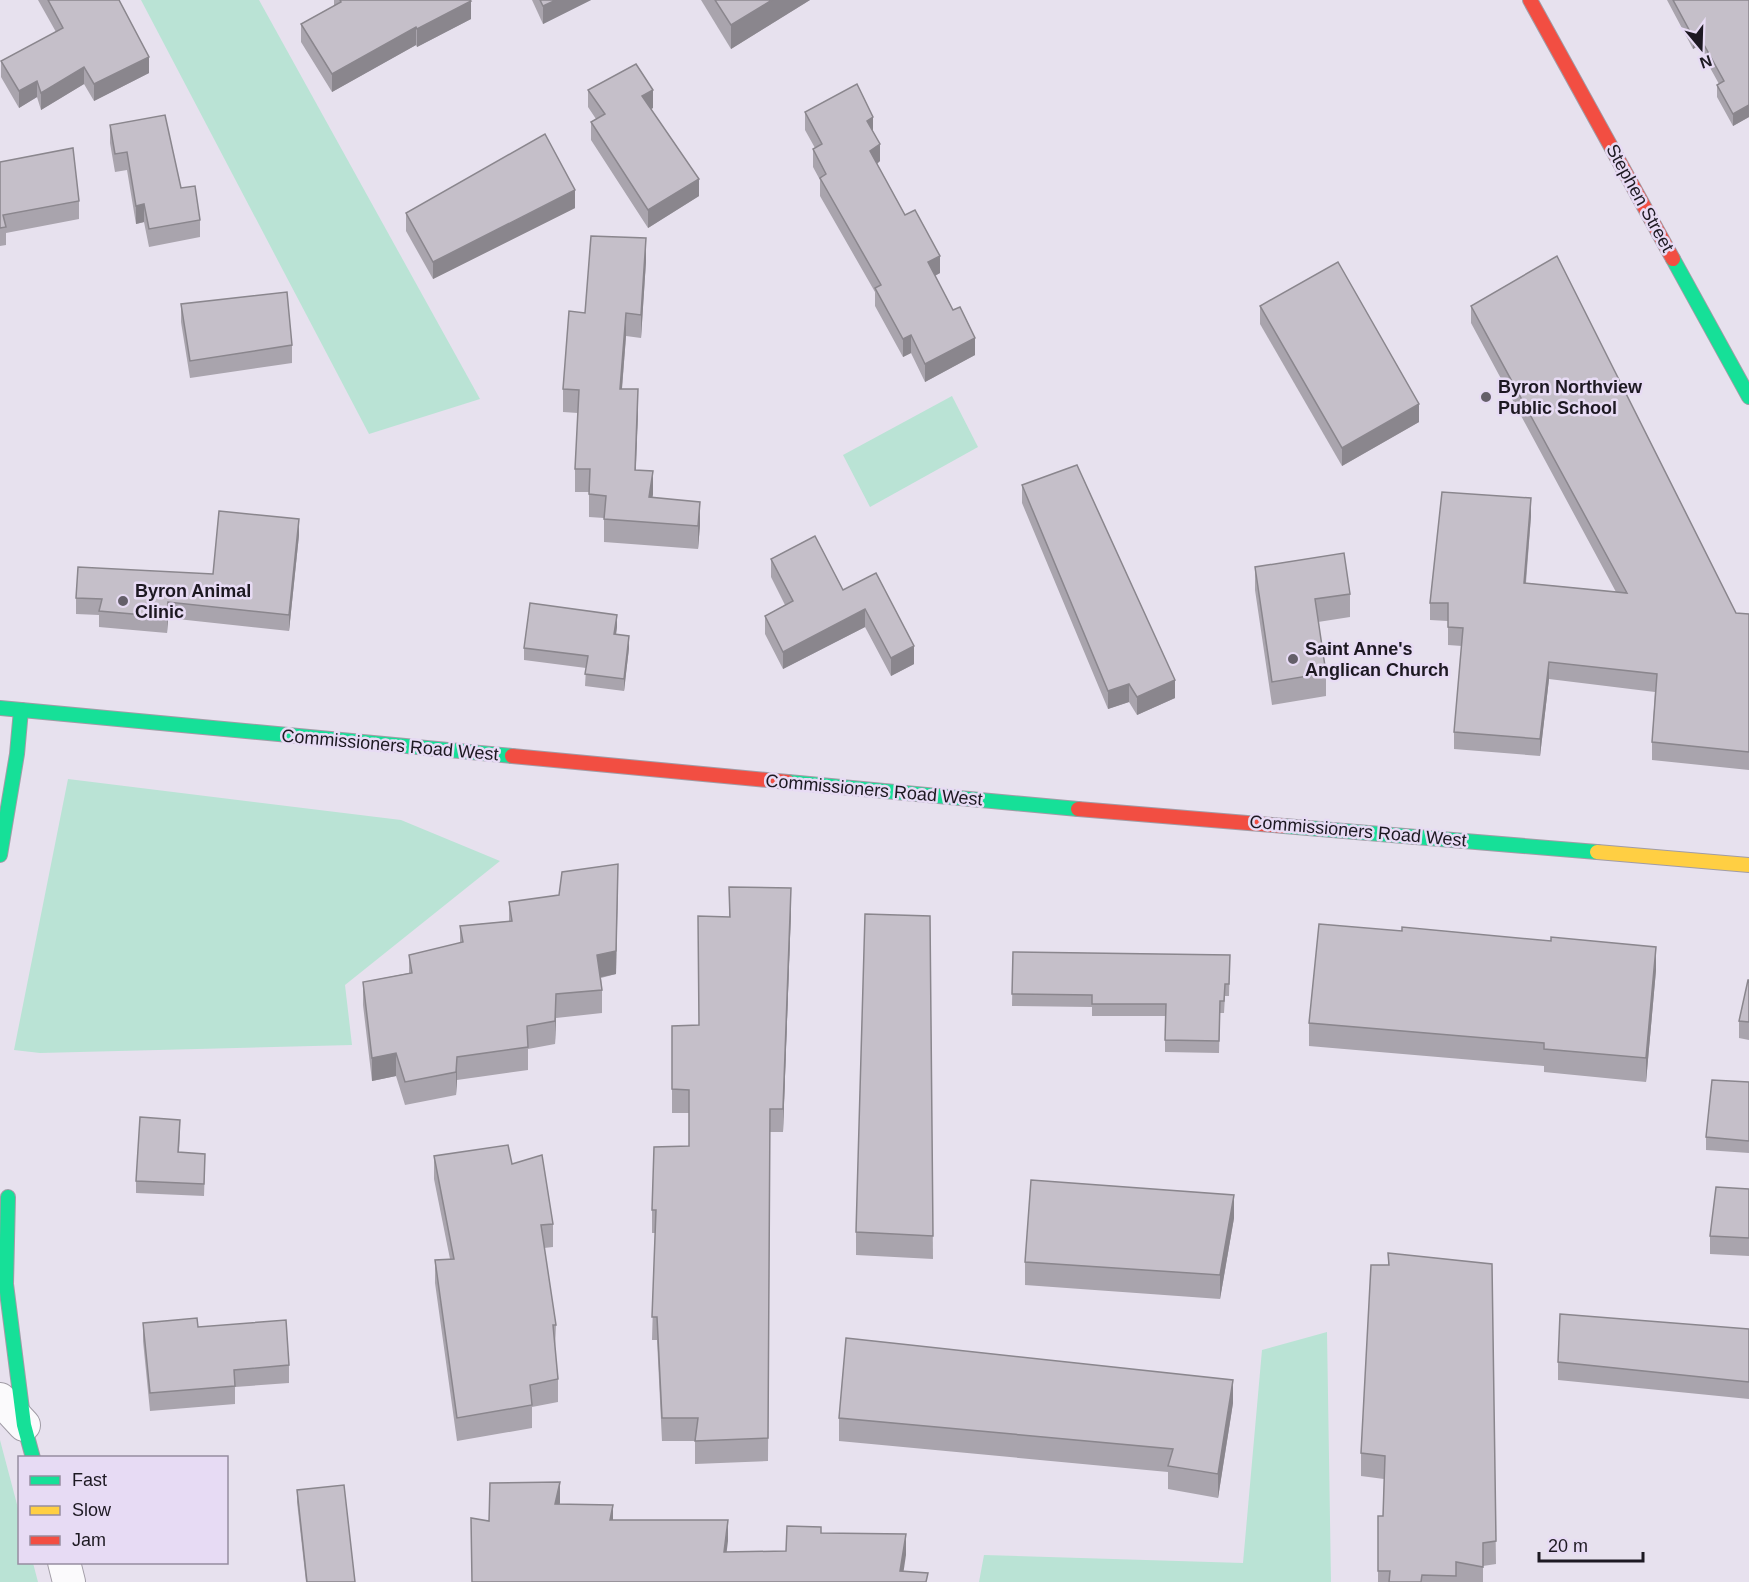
<svg xmlns="http://www.w3.org/2000/svg" width="1749" height="1582" font-family="Arial,sans-serif">
  <style>
    .green { fill: #bae3d5 }
    .lines { fill: none; stroke-linecap: round; stroke-linejoin: round }
    .street-casing { stroke: #a19ca6; stroke-width: 34 }
    .fast-casing { stroke: #a19ca6; stroke-width: 16 }
    .slow-casing { stroke: #a19ca6; stroke-width: 16 }
    .jam-casing { stroke: #a19ca6; stroke-width: 16 }
    .street { stroke: #fbfafc; stroke-width: 32 }
    .fast { stroke: #16e098; stroke-width: 14 }
    .slow { stroke: #ffcf43; stroke-width: 14 }
    .jam { stroke: #f24e42; stroke-width: 14 }
    .wall { fill: #a9a4ad }
    .shaded-wall { fill: #8a868d }
    .building { fill: #c5bfc9; stroke: #8a868d; stroke-width: 1.5 }
    .poi-dot { fill: #645f69; stroke: #e7dbf4; stroke-width: 2 }
    .labels { text-anchor: middle; dominant-baseline: central; stroke-width: 5; stroke-linejoin: round; paint-order: stroke }
    .street-label { font-size: 18px; fill: #1d1922; stroke: #e7dbf4 }
    .poi-label { font-size: 18px; font-weight: bold; fill: #1d1922; stroke: #e7dbf4; text-anchor: start }
  </style>
  <rect width="100%" height="100%" fill="#e7e1ee"/>
  <!-- green -->
  <g class="green">
    <polygon points="141,0 259,0 480,399 369,434"/>
    <polygon points="952,396 978,447 870,507 843,455"/>
    <polygon points="68,779 401,820 500,861 345,985 352,1045 40,1053 14,1050"/>
    <polygon points="1327,1332 1331,1582 979,1582 984,1555 1243,1563 1262,1350"/>
    <polygon points="0,1440 19,1512 20,1562 33,1563 38,1582 0,1582"/>
  </g>
  <g class="lines">
    <defs>
      <g id="street">
        <polyline points="0,1399 24,1425"/>
        <polyline points="64,1562 69,1582"/>
      </g>
      <g id="fast">
        <polyline points="1673,259 1749,397"/>
        <polyline points="0,708 512,756"/>
        <polyline points="788,782 1078,809"/>
        <polyline points="1284,826 1597,852"/>
        <polyline points="0,855 17,754 21,710"/>
        <polyline points="8,1197 6,1284 24,1425 33,1458"/>
      </g>
      <polyline id="slow" points="1597,852 1749,865"/>
      <g id="jam">
        <polyline points="1530,0 1673,259"/>
        <polyline points="512,756 788,782"/>
        <polyline points="1078,809 1284,826"/>
      </g>
    </defs>
    <!-- street casing -->
    <use href="#street" class="street-casing"/>
    <!-- fast casing -->
    <use href="#fast" class="fast-casing"/>
    <!-- slow casing -->
    <use href="#slow" class="slow-casing"/>
    <!-- jam casing -->
    <use href="#jam" class="jam-casing"/>
    <!-- street -->
    <use href="#street" class="street"/>
    <!-- fast -->
    <use href="#fast" class="fast"/>
    <!-- slow -->
    <use href="#slow" class="slow"/>
    <!-- jam -->
    <use href="#jam" class="jam"/>
  </g>
  <!-- wall -->
  <g class="wall">
    <polygon points="38,0 119,0 149,73 94,101 84,84 41,110 37,97 19,108 1,77 1,61 56,32"/>
    <polygon points="334,0 470,0 471,19 417,47 416,45 332,92 301,42 301,24 334,6"/>
    <polygon points="532,0 591,0 543,24"/>
    <polygon points="701,0 810,0 731,49"/>
    <polygon points="1667,0 1749,0 1749,117 1733,126 1717,97 1717,85 1719,84 1698,46 1693,49"/>
    <polygon points="588,90 653,108 651,109 699,196 648,228 591,140 591,122 596,119 588,107"/>
    <polygon points="805,112 873,132 880,161 877,164 905,215 940,273 935,276 975,355 925,382 911,353 903,357 875,306 875,292 820,196 820,180 813,167 813,149 815,148 805,130"/>
    <polygon points="110,125 181,188 200,220 200,237 149,247 144,222 136,224 127,170 115,172 110,143"/>
    <polygon points="0,162 79,201 79,219 6,233 6,245 0,246"/>
    <polygon points="575,208 433,279 406,231 406,213"/>
    <polygon points="646,261 641,338 626,336 622,389 638,412 635,470 653,494 652,497 700,525 698,549 604,542 604,518 589,517 589,492 575,492 575,469 578,413 563,412 563,389 585,313"/>
    <polygon points="181,304 292,345 292,363 190,378 181,322"/>
    <polygon points="1260,306 1419,422 1342,466 1260,324"/>
    <polygon points="1471,306 1736,613 1749,614 1749,770 1652,760 1652,742 1655,692 1549,679 1540,756 1454,749 1454,732 1462,646 1448,645 1448,621 1430,620 1430,603 1531,516 1526,583 1616,592 1471,323"/>
    <polygon points="1022,485 1175,698 1137,715 1129,702 1108,709 1022,503"/>
    <polygon points="299,535 289,631 168,618 167,633 99,627 99,615 76,614 76,598 213,574"/>
    <polygon points="771,559 843,590 876,573 914,664 891,676 865,627 783,669 765,634 765,616 785,605 771,577"/>
    <polygon points="1255,567 1350,594 1350,617 1318,622 1326,673 1326,696 1272,705 1255,590"/>
    <polygon points="617,627 616,635 629,648 624,691 585,686 586,668 524,660 524,648"/>
    <polygon points="618,887 616,974 601,978 602,990 602,1013 556,1018 555,1044 528,1049 528,1070 457,1080 456,1095 405,1105 396,1076 372,1081 363,1005 363,982 409,973 409,955 460,943 460,926 509,921 509,902"/>
    <polygon points="729,887 791,911 783,1132 770,1132 768,1461 695,1464 695,1441 662,1441 657,1340 652,1340 655,1233 652,1233 652,1210 689,1146 689,1113 672,1113 672,1026 699,1025 729,917"/>
    <polygon points="930,916 933,1259 856,1255 856,1232"/>
    <polygon points="1013,952 1230,955 1229,996 1225,996 1224,1013 1220,1013 1219,1053 1165,1052 1165,1016 1092,1016 1092,1007 1012,1006"/>
    <polygon points="1656,970 1646,1082 1544,1072 1544,1066 1309,1046 1309,1023"/>
    <polygon points="1749,980 1749,1040 1739,1038 1739,1021"/>
    <polygon points="1749,1082 1749,1153 1706,1150 1706,1137"/>
    <polygon points="180,1132 179,1152 205,1166 204,1196 136,1193 136,1181"/>
    <polygon points="434,1156 512,1164 553,1224 553,1247 544,1248 556,1325 555,1348 558,1379 558,1402 532,1407 532,1428 457,1441 435,1283 435,1260 450,1259 434,1179"/>
    <polygon points="1749,1189 1749,1256 1710,1254 1710,1236"/>
    <polygon points="1234,1218 1220,1299 1025,1285 1025,1262"/>
    <polygon points="1388,1253 1492,1264 1496,1564 1483,1566 1483,1582 1378,1582 1378,1516 1383,1516 1384,1479 1361,1476 1361,1453 1388,1265"/>
    <polygon points="143,1323 198,1327 289,1365 289,1383 235,1387 235,1404 150,1411 143,1341"/>
    <polygon points="1749,1329 1749,1399 1558,1380 1558,1362"/>
    <polygon points="1233,1403 1218,1498 1168,1489 1168,1472 839,1441 839,1418"/>
    <polygon points="297,1490 355,1582 306,1582 297,1502"/>
  </g>
  <!-- shaded-wall -->
  <g class="shaded-wall">
    <polygon points="556,0 591,0 543,24 543,6"/>
    <polygon points="772,0 810,0 731,49 731,25"/>
    <polygon points="471,1 471,19 417,47 417,29"/>
    <polygon points="416,27 416,45 332,92 332,74"/>
    <polygon points="1698,34 1698,46 1693,49 1693,37"/>
    <polygon points="149,57 149,73 94,101 94,84"/>
    <polygon points="84,67 84,84 41,110 41,93"/>
    <polygon points="37,81 37,97 19,108 19,91"/>
    <polygon points="653,90 653,108 642,113 642,96"/>
    <polygon points="1749,105 1749,117 1733,126 1733,114"/>
    <polygon points="873,117 873,135 867,121"/>
    <polygon points="880,144 880,161 870,169 870,151"/>
    <polygon points="699,179 699,196 648,228 648,210"/>
    <polygon points="575,190 575,208 433,279 433,262"/>
    <polygon points="144,204 144,222 136,224 136,206"/>
    <polygon points="646,238 646,261 641,338 641,315"/>
    <polygon points="940,256 940,273 928,279 928,262"/>
    <polygon points="626,313 626,336 620,412 620,389"/>
    <polygon points="911,335 911,353 903,357 903,339"/>
    <polygon points="975,338 975,355 925,382 925,364"/>
    <polygon points="638,389 638,412 635,493 635,470"/>
    <polygon points="1419,404 1419,422 1342,466 1342,448"/>
    <polygon points="653,471 653,494 649,520 649,497"/>
    <polygon points="1531,498 1531,516 1524,601 1524,583"/>
    <polygon points="700,502 700,525 698,549 698,526"/>
    <polygon points="299,519 299,535 289,631 289,615"/>
    <polygon points="168,602 168,618 167,633 167,617"/>
    <polygon points="865,609 865,627 783,669 783,652"/>
    <polygon points="617,615 617,627 614,646 614,634"/>
    <polygon points="629,636 629,648 624,691 624,679"/>
    <polygon points="914,646 914,664 891,676 891,658"/>
    <polygon points="1549,662 1549,679 1540,756 1540,739"/>
    <polygon points="1175,680 1175,698 1137,715 1137,697"/>
    <polygon points="1129,684 1129,702 1108,709 1108,691"/>
    <polygon points="618,864 616,974 597,978 597,955"/>
    <polygon points="791,888 791,911 783,1132 783,1109"/>
    <polygon points="1656,947 1656,970 1646,1082 1646,1058"/>
    <polygon points="556,994 556,1018 555,1044 555,1021"/>
    <polygon points="396,1053 396,1076 372,1081 372,1058"/>
    <polygon points="457,1057 457,1080 456,1095 456,1072"/>
    <polygon points="1234,1195 1234,1218 1220,1299 1220,1275"/>
    <polygon points="1233,1380 1233,1403 1218,1498 1218,1474"/>
    <polygon points="560,1482 560,1503 555,1525 555,1504"/>
    <polygon points="613,1505 613,1526 610,1520"/>
    <polygon points="728,1520 728,1541 724,1573 724,1552"/>
    <polygon points="906,1534 906,1555 902,1582 900,1571"/>
  </g>
  <!-- building -->
  <g class="building">
    <polygon points="48,0 119,0 149,57 94,84 84,67 41,93 37,81 19,91 1,61 63,28"/>
    <polygon points="340,0 470,0 471,1 417,29 416,27 332,74 301,24 341,2"/>
    <polygon points="540,0 556,0 543,6"/>
    <polygon points="715,0 772,0 731,25"/>
    <polygon points="1673,0 1749,0 1749,105 1733,114 1717,85 1724,81 1698,34 1693,37"/>
    <polygon points="636,64 653,90 642,96 699,179 648,210 591,122 605,114 588,90"/>
    <polygon points="857,84 873,117 867,121 880,144 870,151 905,215 915,210 940,256 928,262 953,310 960,307 975,338 925,364 911,335 903,339 875,288 881,285 820,178 826,174 813,149 822,144 805,112"/>
    <polygon points="165,115 181,188 195,186 200,220 149,229 144,204 136,206 127,152 115,154 110,125"/>
    <polygon points="545,134 575,190 433,262 406,213"/>
    <polygon points="73,148 79,201 3,215 6,227 0,228 0,162"/>
    <polygon points="591,236 646,238 641,315 626,313 620,389 638,389 635,470 653,471 649,497 700,502 698,526 604,519 606,496 589,494 590,469 575,469 579,390 563,389 569,311 585,313"/>
    <polygon points="1557,256 1736,613 1749,614 1749,752 1652,742 1657,674 1549,662 1540,739 1454,732 1463,628 1448,627 1448,603 1430,603 1442,492 1531,498 1524,583 1627,593 1471,306"/>
    <polygon points="1338,262 1419,404 1342,448 1260,306"/>
    <polygon points="287,292 292,345 190,361 181,304"/>
    <polygon points="1077,465 1175,680 1137,697 1129,684 1108,691 1022,485"/>
    <polygon points="219,511 299,519 289,615 168,602 167,617 99,611 102,599 76,598 78,567 213,574"/>
    <polygon points="815,536 843,590 876,573 914,646 891,658 865,609 783,652 765,616 793,601 771,559"/>
    <polygon points="1344,553 1350,594 1315,599 1326,673 1272,682 1255,567"/>
    <polygon points="530,603 617,615 614,634 629,636 624,679 585,674 588,656 524,648"/>
    <polygon points="618,864 616,951 597,955 602,990 556,994 555,1021 527,1026 528,1047 457,1057 456,1072 405,1082 396,1053 372,1058 363,982 412,973 409,955 463,942 460,926 512,921 509,902 559,895 562,872"/>
    <polygon points="729,887 791,888 783,1109 770,1109 768,1438 695,1441 698,1418 662,1418 657,1317 652,1317 656,1210 652,1210 654,1147 689,1146 689,1090 672,1089 672,1026 699,1025 698,916 730,917"/>
    <polygon points="865,914 930,916 933,1236 856,1232"/>
    <polygon points="1319,924 1402,931 1402,927 1551,941 1551,937 1656,947 1646,1058 1544,1049 1544,1043 1309,1023"/>
    <polygon points="1013,952 1230,955 1229,984 1225,984 1224,1001 1220,1001 1219,1041 1165,1040 1166,1004 1092,1004 1092,995 1012,994"/>
    <polygon points="1748,980 1749,980 1749,1022 1739,1021"/>
    <polygon points="1712,1080 1749,1082 1749,1141 1706,1137"/>
    <polygon points="140,1117 180,1120 178,1152 205,1154 204,1184 136,1181"/>
    <polygon points="508,1145 512,1164 542,1155 553,1224 541,1225 556,1325 553,1325 558,1379 530,1385 532,1405 457,1418 435,1260 454,1259 434,1156"/>
    <polygon points="1031,1180 1234,1195 1220,1275 1025,1262"/>
    <polygon points="1716,1187 1749,1189 1749,1238 1710,1236"/>
    <polygon points="1388,1253 1492,1264 1496,1541 1483,1543 1483,1567 1456,1562 1456,1576 1422,1575 1421,1582 1389,1582 1390,1571 1378,1571 1378,1516 1383,1516 1385,1456 1361,1453 1371,1265 1389,1265"/>
    <polygon points="1560,1314 1749,1329 1749,1382 1558,1362"/>
    <polygon points="197,1318 198,1327 286,1320 289,1365 234,1370 235,1386 150,1393 143,1323"/>
    <polygon points="846,1338 1233,1380 1218,1474 1168,1466 1173,1449 839,1418"/>
    <polygon points="560,1482 555,1504 613,1505 610,1520 728,1520 724,1552 786,1551 787,1526 821,1527 821,1533 906,1534 900,1571 928,1573 926,1582 472,1582 471,1518 489,1521 490,1483"/>
    <polygon points="344,1485 355,1582 307,1582 297,1490"/>
  </g>
  <!-- markers -->
  <g class="poi-dot">
    <circle cx="1486" cy="397" r="6"/>
    <circle cx="123" cy="601" r="6"/>
    <circle cx="1293" cy="659" r="6"/>
  </g>
  <g class="labels">
    <!-- street labels -->
    <g class="street-label">
      <text transform="translate(1640 198) rotate(61)">Stephen Street</text>
      <text transform="translate(390 745) rotate(5)">Commissioners Road West</text>
      <text transform="translate(874 790) rotate(5)">Commissioners Road West</text>
      <text transform="translate(1358 831) rotate(5)">Commissioners Road West</text>
    </g>
    <!-- poi labels -->
    <g class="poi-label">
      <text x="1498" y="387">Byron Northview<tspan x="1498" dy="21">Public School</tspan></text>
      <text x="135" y="591">Byron Animal<tspan x="135" dy="21">Clinic</tspan></text>
      <text x="1305" y="649">Saint Anne's<tspan x="1305" dy="21">Anglican Church</tspan></text>
    </g>
  </g>
  <!-- legend -->
  <rect x="18" y="1456" width="210" height="108" fill="#e7dbf4" stroke="#968da0" stroke-width="1.5"/>
  <rect x="30" y="1476" width="30" height="9" fill="#16e098" stroke="#968da0" stroke-width="1.5"/>
  <text x="72" y="1486" font-size="18" fill="#1d1922">Fast</text>
  <rect x="30" y="1506" width="30" height="9" fill="#ffcf43" stroke="#968da0" stroke-width="1.5"/>
  <text x="72" y="1516" font-size="18" fill="#1d1922">Slow</text>
  <rect x="30" y="1536" width="30" height="9" fill="#f24e42" stroke="#968da0" stroke-width="1.5"/>
  <text x="72" y="1546" font-size="18" fill="#1d1922">Jam</text>
  <!-- north arrow -->
  <g transform="translate(1701 48) rotate(161)" stroke="#e7dbf4" stroke-width="4.5" paint-order="stroke">
  <path d="M0-4.5L10 22L0 15L-10 22Z" fill="#1d1922"/>
  <text y="-9" font-size="16" font-weight="bold" text-anchor="middle" fill="#1d1922">N</text>
  </g>
  <!-- scale -->
  <path d="M1539 1552v9h104v-9" fill="none" stroke="#1d1922" stroke-width="3"/>
  <text x="1548" y="1552" font-size="18" fill="#1d1922" stroke="#e7dbf4" stroke-width="4.5" paint-order="stroke">20 m</text>
</svg>
